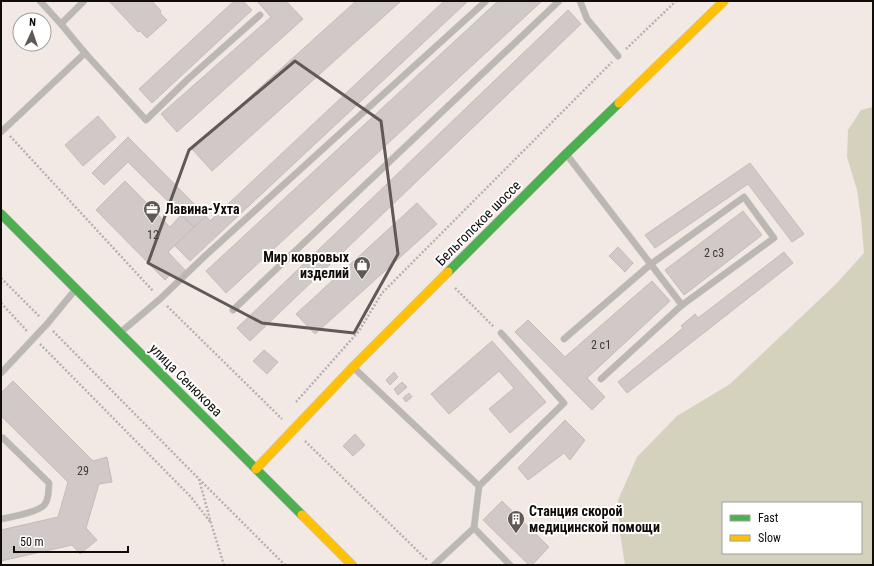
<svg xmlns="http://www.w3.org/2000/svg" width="874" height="566" font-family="'Roboto Condensed',sans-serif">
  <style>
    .forest { fill: #d4d2bc; fill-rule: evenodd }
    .building { fill: #d0c9c7; stroke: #c4bcbb }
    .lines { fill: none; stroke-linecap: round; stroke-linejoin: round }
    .lane-casing { stroke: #cdc6c3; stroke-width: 7 }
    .fast-casing { stroke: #cdc6c3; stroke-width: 10 }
    .slow-casing { stroke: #cdc6c3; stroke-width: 10 }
    .path { stroke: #b6b2ae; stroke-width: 2.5; stroke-dasharray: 2 2; stroke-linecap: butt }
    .lane { stroke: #bbb7b2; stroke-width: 6 }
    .fast { stroke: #4caf50; stroke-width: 9 }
    .slow { stroke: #ffc107; stroke-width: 9 }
    .marked { fill: none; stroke: #605956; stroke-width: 3; stroke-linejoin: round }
    .labels { text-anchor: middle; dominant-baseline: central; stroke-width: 4; stroke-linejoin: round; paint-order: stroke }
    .number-label { font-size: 12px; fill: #413b38 }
    .poi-label { font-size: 14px; font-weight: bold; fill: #110c09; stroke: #fff; text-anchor: start }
    .street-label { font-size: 14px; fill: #110c09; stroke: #fff }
  </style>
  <rect width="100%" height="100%" fill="#f2e9e5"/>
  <!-- forest -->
  <path class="forest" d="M873,107V565H625L620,533L618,500L637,457L677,416L730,384L836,284L864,253L861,218L857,190L847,157L848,130L861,110ZM723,503H861V553H723Z"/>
  <!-- building -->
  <g class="building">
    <polygon points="109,1 152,1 161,11 160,13 167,20 147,38 140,31 138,32"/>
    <polygon points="234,1 243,1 252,10 152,103 139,89"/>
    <polygon points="257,1 286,1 303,19 177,132 161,114 271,17"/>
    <polygon points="356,1 401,1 212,171 192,149"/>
    <polygon points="444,1 468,1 190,261 175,246 177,243 206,216 210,221"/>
    <polygon points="498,1 542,1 226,293 206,271"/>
    <polygon points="568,10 581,24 250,341 237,328"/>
    <polygon points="98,116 116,137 83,166 65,145"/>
    <polygon points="128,137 206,216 194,227 128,162 104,185 92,173"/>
    <polygon points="750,163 804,234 792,242 748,184 655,248 645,235"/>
    <polygon points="125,181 170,227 181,215 194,227 168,252 185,270 175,279 171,274 165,280 96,210"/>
    <polygon points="417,203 437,224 315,334 296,314"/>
    <polygon points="743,211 762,235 684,295 665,270"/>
    <polygon points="618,247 633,263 625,272 609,256"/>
    <polygon points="784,252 793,263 627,393 618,382 683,328 681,326 695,314 698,318"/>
    <polygon points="652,281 670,301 587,378 605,397 592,410 515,332 528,320 565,357"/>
    <polygon points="492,341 546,402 510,433 489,409 514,388 499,371 449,414 431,394"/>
    <polygon points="264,350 278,362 267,374 253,361"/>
    <polygon points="394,372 398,377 390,385 386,380"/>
    <polygon points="13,381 93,461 107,457 112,482 99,484 86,528 97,540 80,554 72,545 1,561 1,530 58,517 68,482 1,416 1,393"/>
    <polygon points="402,382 407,387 398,395 394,389"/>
    <polygon points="409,393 412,397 406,402 403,398"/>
    <polygon points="565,420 585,440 570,460 564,453 528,480 518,468"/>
    <polygon points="355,434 365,445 353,456 343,446"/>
    <polygon points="502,501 549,547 532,565 529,565 483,520"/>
  </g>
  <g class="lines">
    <defs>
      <g id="lane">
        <polyline points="40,1 61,24"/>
        <polyline points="580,1 587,19 618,56"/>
        <polyline points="85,53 146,120 188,79 260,15"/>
        <polyline points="1,132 85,53 61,24 84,1"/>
        <polyline points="567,155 682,305"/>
        <polyline points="233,310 559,1"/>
        <polyline points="121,332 160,299 206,255 486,1"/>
        <polyline points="564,339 651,264 744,197 774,238 682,305 601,379"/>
        <polyline points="354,368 479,486 474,528"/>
        <polyline points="1,373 47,324 75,290"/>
        <polyline points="479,486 564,403 501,333"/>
        <path d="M1,519C11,517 40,512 45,504C49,498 49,490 49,483L3,438"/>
        <polyline points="434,565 474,528 510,565"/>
      </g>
      <g id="fast">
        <polyline points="1,214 302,515"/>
        <polyline points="448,272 566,154 619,103"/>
      </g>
      <g id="slow">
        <polyline points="619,103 724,1"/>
        <polyline points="256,469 353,367 448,272"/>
        <polyline points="302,515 352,565"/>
      </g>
    </defs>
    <!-- lane casing -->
    <use href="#lane" class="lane-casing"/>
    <!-- fast casing -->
    <use href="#fast" class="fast-casing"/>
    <!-- slow casing -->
    <use href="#slow" class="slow-casing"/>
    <!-- path -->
    <g class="path">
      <polyline points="626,49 676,1"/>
      <polyline points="10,136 153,291"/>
      <polyline points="1,278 40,317"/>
      <polyline points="455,288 494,327"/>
      <polyline points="1,303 27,331"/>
      <polyline points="167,306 282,419"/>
      <polyline points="53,331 198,478 285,565"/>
      <polyline points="40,344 191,497 211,523"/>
      <polyline points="296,402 359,331 382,293 612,62"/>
      <polyline points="305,441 427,560"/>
      <polyline points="199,479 211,523 224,565"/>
    </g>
    <!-- lane -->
    <use href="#lane" class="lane"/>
    <!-- fast -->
    <use href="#fast" class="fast"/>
    <!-- slow -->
    <use href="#slow" class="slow"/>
  </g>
  <!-- marked area -->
  <path class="marked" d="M295,61L381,121L398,254L354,333L262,323L148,263L189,150Z"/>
  <!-- icons -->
  <defs>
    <symbol id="office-pin" viewBox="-11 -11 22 30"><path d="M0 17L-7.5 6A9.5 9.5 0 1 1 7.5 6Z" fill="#605956" stroke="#fff"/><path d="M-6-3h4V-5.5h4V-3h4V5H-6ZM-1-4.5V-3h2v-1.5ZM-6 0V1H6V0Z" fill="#fff"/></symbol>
    <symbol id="shop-pin" viewBox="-11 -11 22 30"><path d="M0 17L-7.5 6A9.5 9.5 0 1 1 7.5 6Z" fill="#605956" stroke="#fff"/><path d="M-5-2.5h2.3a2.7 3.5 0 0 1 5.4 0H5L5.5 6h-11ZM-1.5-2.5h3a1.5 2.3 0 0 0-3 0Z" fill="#fff"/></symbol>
    <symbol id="building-pin" viewBox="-11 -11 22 30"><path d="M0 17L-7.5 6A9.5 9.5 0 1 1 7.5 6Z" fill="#605956" stroke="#fff"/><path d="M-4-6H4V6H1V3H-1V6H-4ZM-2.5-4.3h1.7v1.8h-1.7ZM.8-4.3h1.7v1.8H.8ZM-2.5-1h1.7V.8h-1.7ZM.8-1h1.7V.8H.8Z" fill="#fff"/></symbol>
  </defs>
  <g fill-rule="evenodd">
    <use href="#office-pin" x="142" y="199" width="20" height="27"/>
    <use href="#shop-pin" x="352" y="255" width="20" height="27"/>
    <use href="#building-pin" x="506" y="509" width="20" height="27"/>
  </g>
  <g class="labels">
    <!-- number labels -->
    <g class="number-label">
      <text x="153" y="235">12</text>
      <text x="714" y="253">2 с3</text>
      <text x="601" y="345">2 с1</text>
      <text x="83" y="471">29</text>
    </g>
    <!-- poi labels -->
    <g class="poi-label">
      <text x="165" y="209">Лавина-Ухта</text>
      <text x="349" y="257" text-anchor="end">Мир ковровых<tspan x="349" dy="16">изделий</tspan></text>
      <text x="529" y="511">Станция скорой<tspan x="529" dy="16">медицинской помощи</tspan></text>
    </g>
    <!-- street labels -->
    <g class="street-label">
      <text transform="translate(478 223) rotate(-45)">Бельгопское шоссе</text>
      <text transform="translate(186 380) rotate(45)">улица Сенюкова</text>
    </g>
  </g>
  <!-- border -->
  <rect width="874" height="566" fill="none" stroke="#110c09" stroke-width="4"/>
  <!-- legend -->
  <rect x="722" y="502" width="140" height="52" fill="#ffffff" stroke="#a09e9d"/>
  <rect x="730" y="515" width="20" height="6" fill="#4caf50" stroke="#a09e9d"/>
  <text x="758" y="522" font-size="12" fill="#110c09">Fast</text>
  <rect x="730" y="535" width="20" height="6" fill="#ffc107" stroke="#a09e9d"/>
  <text x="758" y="542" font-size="12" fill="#110c09">Slow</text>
  <!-- north arrow -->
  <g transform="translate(32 32) rotate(3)"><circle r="19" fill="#ffffff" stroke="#a09e9d"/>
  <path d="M0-3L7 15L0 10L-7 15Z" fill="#605956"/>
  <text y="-6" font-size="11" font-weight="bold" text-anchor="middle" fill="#110c09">N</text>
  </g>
  <!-- scale -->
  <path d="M14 546v6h114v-6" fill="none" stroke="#110c09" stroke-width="2"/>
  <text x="20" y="546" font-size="12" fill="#110c09" stroke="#ffffff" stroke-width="3" paint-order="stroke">50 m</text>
</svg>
